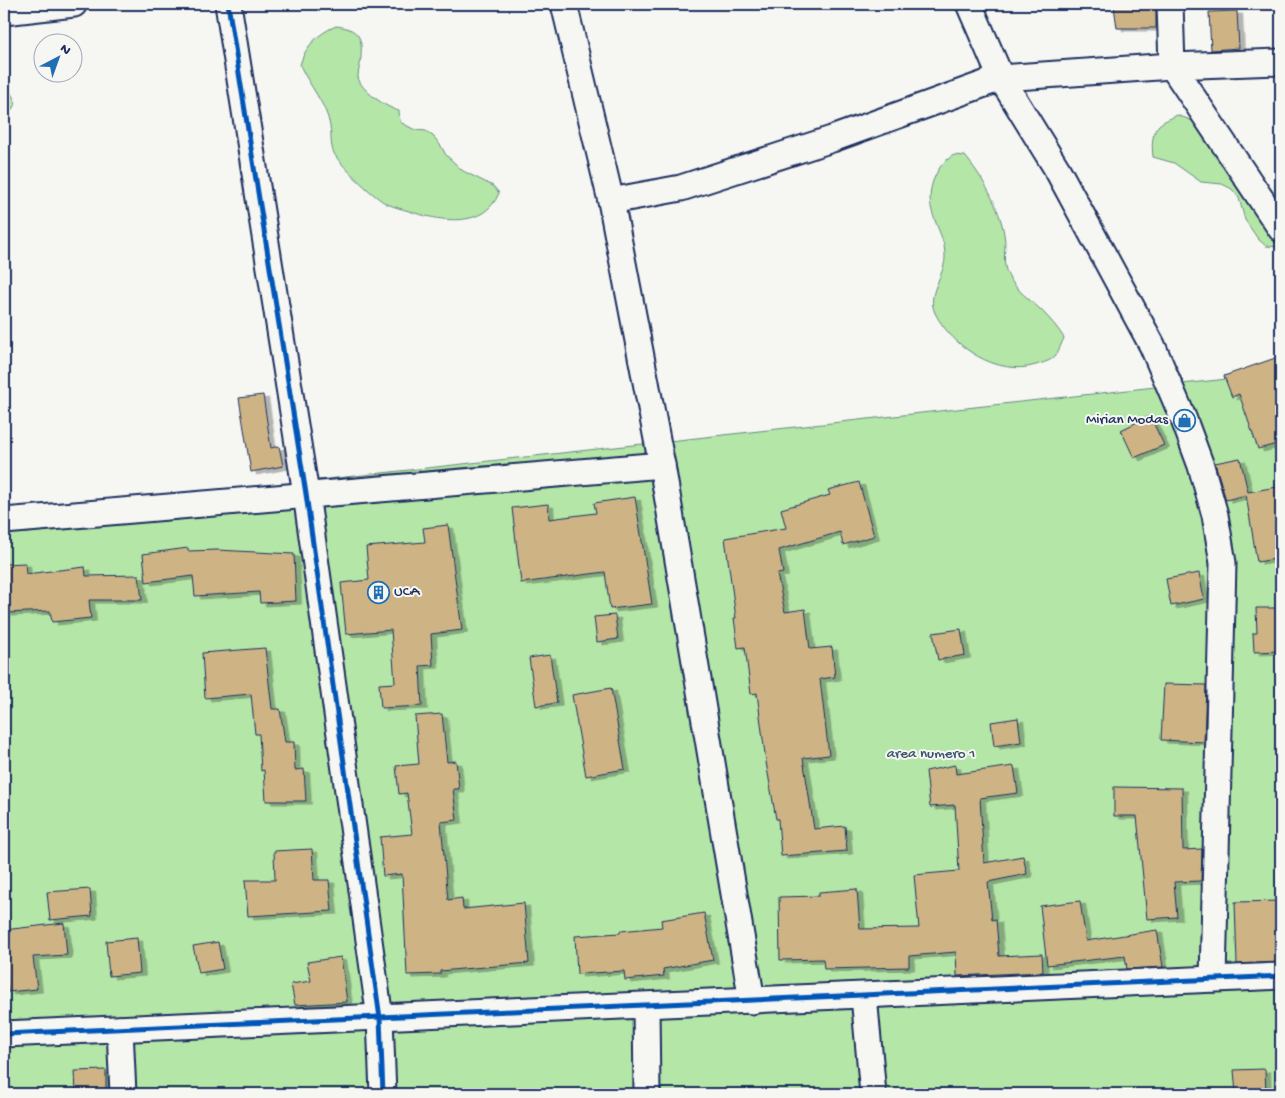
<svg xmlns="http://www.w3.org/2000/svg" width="1285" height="1098" font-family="'Gochi Hand',sans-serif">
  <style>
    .green { fill: #b4e6a7; stroke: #688a82 }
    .building { fill: #ceb484; stroke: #1b2f5e; filter: url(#shadow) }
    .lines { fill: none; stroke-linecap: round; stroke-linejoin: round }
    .street-casing { stroke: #1b2f5e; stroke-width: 29 }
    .street { stroke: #f6f6f2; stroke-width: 25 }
    .cycleway-casing { stroke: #f6f6f2; stroke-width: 8 }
    .cycleway { stroke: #0057b8; stroke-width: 5 }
    .labels { text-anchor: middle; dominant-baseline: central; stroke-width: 4; stroke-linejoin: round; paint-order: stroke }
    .poi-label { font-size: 15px; fill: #1b2f5e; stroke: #f6f6f2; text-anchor: end }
    .park-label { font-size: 15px; fill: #3a546d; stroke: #f6f6f2 }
  </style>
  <defs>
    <filter id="shadow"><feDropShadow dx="5.5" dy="3" stdDeviation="0" flood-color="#0004"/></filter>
  </defs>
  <rect width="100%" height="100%" fill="#f6f6f2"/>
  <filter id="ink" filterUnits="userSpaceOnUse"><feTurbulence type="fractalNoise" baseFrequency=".02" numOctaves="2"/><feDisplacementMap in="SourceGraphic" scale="10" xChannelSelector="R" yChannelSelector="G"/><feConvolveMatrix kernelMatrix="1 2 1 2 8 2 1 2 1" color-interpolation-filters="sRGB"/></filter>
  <g filter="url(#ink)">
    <!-- green -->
    <g class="green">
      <path d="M336,26C363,29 363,42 360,65C359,69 358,73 358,77C360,90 387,108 399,111L400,122L415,130L426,131L434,137L441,146L446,155L463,171L493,186L499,193C484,230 439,221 409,211C402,209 394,207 387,204C375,198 346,170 337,158C329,148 332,137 330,126C327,105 308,84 300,65C305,46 319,33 336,26Z"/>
      <polygon points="4,90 11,93 16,103 10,112 4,116"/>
      <path d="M1177,115L1199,123L1278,237V247L1266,246L1258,239L1245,220L1239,198L1232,189L1222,184L1201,182L1174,163L1153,157C1152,147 1151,133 1159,125C1163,121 1172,118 1177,115Z"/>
      <path d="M954,155L965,156C982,176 1000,208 1004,234C1007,248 1001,262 1008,275C1015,290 1031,300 1042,311C1050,319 1058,328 1064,338C1061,344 1058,354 1053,358C1048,362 1041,363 1036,365C998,377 952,347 935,313C926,294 944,277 945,258C946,230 922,213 933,181C938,169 942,162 954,155Z"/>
      <polygon points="1281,373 1281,1094 4,1094 4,515"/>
    </g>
    <!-- building -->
    <g class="building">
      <polygon points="1156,4 1156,28 1117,28 1114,6"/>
      <polygon points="1237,11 1239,48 1211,50 1209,12"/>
      <polygon points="1281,356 1281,443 1258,449 1239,394 1232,397 1224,376"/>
      <polygon points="263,395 271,448 279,446 283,466 251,472 239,398"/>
      <polygon points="1150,416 1164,445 1134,458 1121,430"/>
      <polygon points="1240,458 1248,492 1277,487 1281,507 1281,558 1257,562 1246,495 1226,500 1215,463"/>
      <polygon points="859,482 874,536 843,545 840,532 779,550 783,573 777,574 785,612 805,609 810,649 832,647 835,677 820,679 829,755 803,758 814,829 845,826 847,851 781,856 778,819 776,819 766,762 757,693 751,694 745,647 738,648 734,618 736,618 725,538 786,528 781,509 830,495 828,490"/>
      <polygon points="635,497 652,604 610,609 605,572 521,583 512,508 548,504 549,519 596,513 594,503"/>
      <polygon points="448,525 462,630 431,634 433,665 420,666 422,706 381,708 379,684 395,683 391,630 346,634 341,583 369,580 366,547 425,542 423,528"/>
      <polygon points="188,548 188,551 217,550 294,554 296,601 260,603 259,592 195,596 193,576 146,582 143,554"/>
      <polygon points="25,563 26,574 85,567 86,576 139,575 142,600 89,600 91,618 52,622 50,611 6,613 4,564"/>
      <polygon points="1199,573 1204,599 1171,606 1166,579"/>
      <polygon points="1256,608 1281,608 1281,651 1254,652 1253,633 1257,633"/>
      <polygon points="615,615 618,639 597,642 594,617"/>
      <polygon points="961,629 965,655 938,660 933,633"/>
      <polygon points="265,648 272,709 280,709 285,742 294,742 295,770 304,769 306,801 266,801 264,770 261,771 259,734 255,734 251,694 205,698 202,653"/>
      <polygon points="550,655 557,703 536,706 529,658"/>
      <polygon points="1164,684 1206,685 1204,742 1161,740"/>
      <polygon points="611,688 625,769 586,776 572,695"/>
      <polygon points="442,714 447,762 456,761 459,789 453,789 457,820 441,822 448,900 462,898 463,909 524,903 529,963 440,971 440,974 407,975 402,874 383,876 380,837 412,834 407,793 399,794 396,766 419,764 415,716"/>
      <polygon points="1018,718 1021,742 994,746 991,722"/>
      <polygon points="955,765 956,774 1014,766 1018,793 980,798 984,863 1023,856 1027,874 988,882 992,920 996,919 999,956 1042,954 1043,972 957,976 956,952 909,956 909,967 824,969 823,959 780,960 779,897 819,896 819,892 857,889 860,929 919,928 914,875 959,871 955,805 930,807 926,771"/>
      <polygon points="1114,787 1182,788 1183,850 1202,849 1201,881 1174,882 1177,917 1147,919 1137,816 1114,816"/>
      <polygon points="312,849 314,880 329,880 332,911 248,916 245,880 275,880 274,851"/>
      <polygon points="90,889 92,916 50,920 47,892"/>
      <polygon points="1080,901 1086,941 1157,930 1163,967 1127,969 1125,956 1047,965 1040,906"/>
      <polygon points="1281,901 1281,962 1237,964 1235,902"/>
      <polygon points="704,913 713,960 663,969 664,976 625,980 624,971 577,974 575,936 620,933 620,931 662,927 661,920"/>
      <polygon points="64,923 67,955 33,957 37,989 8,992 4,962 4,930"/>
      <polygon points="137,938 140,973 109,976 106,941"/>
      <polygon points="218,942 223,969 199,973 193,946"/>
      <polygon points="341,957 347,1002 295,1005 291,984 311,981 307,962"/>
      <polygon points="1265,1069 1266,1094 1236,1094 1234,1070"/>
      <polygon points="106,1070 106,1094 76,1094 75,1071"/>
    </g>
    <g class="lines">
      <defs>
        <g id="street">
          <polyline points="228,4 306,494 380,1018 383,1094"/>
          <polyline points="564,4 611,201 662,465 752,1001"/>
          <polyline points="969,4 1001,78 1057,169 1152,345 1184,420 1201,466 1215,515 1223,563 1213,979"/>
          <polyline points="1170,4 1172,66 1281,229"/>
          <polyline points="4,12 74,4"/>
          <polyline points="611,201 681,188 832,139 1001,78 1172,66 1281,62"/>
          <polyline points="4,521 662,465"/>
          <polyline points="864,996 873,1094"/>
          <polyline points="646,1006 647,1094"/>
          <polyline points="120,1029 123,1094"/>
          <polyline points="4,1034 1281,976"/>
        </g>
      </defs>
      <!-- street casing -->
      <use href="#street" class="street-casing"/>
      <!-- street -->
      <use href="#street" class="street"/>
      <defs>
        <g id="cycleway">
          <polyline points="228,4 306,494 380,1018 383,1094"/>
          <polyline points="4,1034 1281,976"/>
        </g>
      </defs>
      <!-- cycleway casing -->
      <use href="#cycleway" class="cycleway-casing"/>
      <!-- cycleway -->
      <use href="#cycleway" class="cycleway"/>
    </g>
  </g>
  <!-- icons -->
  <defs>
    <symbol id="shop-ring" viewBox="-11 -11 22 22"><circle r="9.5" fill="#f6f6f2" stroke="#1f6fb2" stroke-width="1.5"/><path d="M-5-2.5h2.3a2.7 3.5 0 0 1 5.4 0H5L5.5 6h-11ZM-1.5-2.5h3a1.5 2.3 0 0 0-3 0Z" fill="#1f6fb2"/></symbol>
    <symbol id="building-ring" viewBox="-11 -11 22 22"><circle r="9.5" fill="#f6f6f2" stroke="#1f6fb2" stroke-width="1.5"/><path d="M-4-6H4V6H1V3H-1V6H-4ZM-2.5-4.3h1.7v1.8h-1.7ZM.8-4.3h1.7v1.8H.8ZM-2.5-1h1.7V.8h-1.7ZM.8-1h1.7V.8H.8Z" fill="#1f6fb2"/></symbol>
  </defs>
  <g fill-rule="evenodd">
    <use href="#shop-ring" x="1172" y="408" width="25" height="25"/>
    <use href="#building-ring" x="366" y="580" width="25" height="25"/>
  </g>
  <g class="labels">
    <!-- poi labels -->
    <g class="poi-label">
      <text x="1168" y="420">Mirian Modas</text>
      <text x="394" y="592" text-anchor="start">UCA</text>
    </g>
    <!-- park labels -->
    <g class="park-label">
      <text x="931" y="754">area numero 1</text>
    </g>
  </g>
  <!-- margin -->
  <rect width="1285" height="1098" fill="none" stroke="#f6f6f2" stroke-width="20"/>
  <rect x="10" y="10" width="1265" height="1078" fill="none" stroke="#1b2f5e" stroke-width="2" filter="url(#ink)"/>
  <!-- north arrow -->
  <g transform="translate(58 58) rotate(41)"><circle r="24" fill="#f6f6f2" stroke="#9ea6b7"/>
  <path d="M0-4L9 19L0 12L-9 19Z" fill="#1f6fb2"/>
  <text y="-8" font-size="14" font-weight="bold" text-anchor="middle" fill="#1b2f5e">N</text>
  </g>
</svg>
